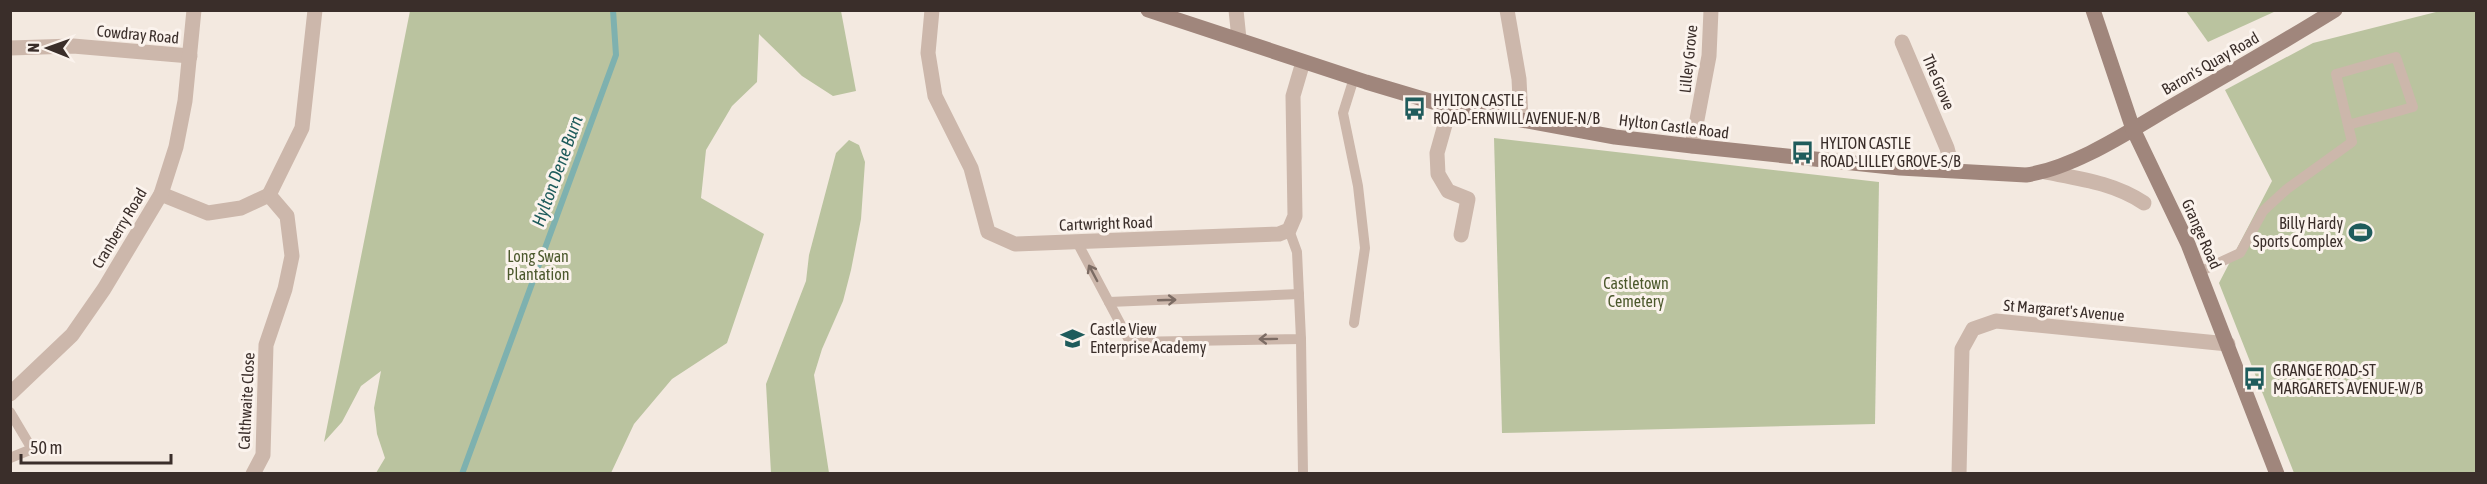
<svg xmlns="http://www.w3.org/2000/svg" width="2487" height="484" font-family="'Asap Condensed',sans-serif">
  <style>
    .green { fill: #bac39f }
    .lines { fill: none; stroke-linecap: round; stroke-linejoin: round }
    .stream { stroke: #7eb1af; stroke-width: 6 }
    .lane { stroke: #ccb7ab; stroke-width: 10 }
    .street { stroke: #ccb7ab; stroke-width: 15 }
    .secondary { stroke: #a0867c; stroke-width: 15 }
    .oneway { stroke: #7c6c64 }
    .labels { text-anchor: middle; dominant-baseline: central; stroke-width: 6; stroke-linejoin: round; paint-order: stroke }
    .street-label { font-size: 16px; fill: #3a2e2a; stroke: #fbf3ed }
    .poi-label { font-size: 16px; fill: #3a2e2a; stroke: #fbf3ed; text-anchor: start }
    .park-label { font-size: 16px; fill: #4c592d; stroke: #fbf3ed }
    .water-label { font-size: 18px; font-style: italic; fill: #1f5c5c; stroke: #fbf3ed }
  </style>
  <rect width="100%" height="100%" fill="#f3e9e0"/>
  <!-- green -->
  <g class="green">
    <polygon points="521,10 841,11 856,91 833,96 802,76 759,34 757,82 732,106 706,150 701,198 764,234 727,343 672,379 634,424 611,473 376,473 385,458 377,434 374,408 381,371 361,386 342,422 324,442 410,11"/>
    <polygon points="2186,11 2276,11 2208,42"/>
    <polygon points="2440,11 2476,11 2476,473 2294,473 2219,283 2272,181 2225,90 2313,43"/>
    <polygon points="1494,138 1879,182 1875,424 1502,433"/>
    <polygon points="849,140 859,145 865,162 861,219 851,270 843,301 822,349 814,375 829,473 771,473 766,384 806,281 809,255 836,153"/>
  </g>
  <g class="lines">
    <!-- stream -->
    <polyline class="stream" points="462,474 616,55 613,10"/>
    <!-- lane -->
    <g class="lane">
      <polyline points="1354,78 1343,113 1358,186 1365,248 1354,323"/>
      <polyline points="1077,242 1130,342 1301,339 1297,252 1289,230"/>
      <polyline points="2199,272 2240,253 2263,211 2287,189 2352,142 2336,74 2396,57 2413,107 2348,125"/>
      <polyline points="1109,302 1299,294"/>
      <polyline points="1301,339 1303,474"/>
      <polyline points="10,412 32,449 10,458"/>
    </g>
    <!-- street -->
    <g class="street">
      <polyline points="932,10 928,53 935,96 971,168 988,232 1015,244 1279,234 1289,230 1295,216 1293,96 1303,62"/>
      <polyline points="1236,10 1239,39"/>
      <polyline points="1507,10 1519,79 1521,119"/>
      <polyline points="1902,42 1947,148 1953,170"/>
      <polyline points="10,48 73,46 190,56"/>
      <polyline points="1450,107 1437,153 1438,174 1448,191 1468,199 1461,235"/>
      <polyline points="1692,146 1709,56 1711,10"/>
      <path d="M2045,172C2081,179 2114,183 2144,203"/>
      <polyline points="161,194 208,213 241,208 269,195"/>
      <polyline points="10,394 72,335 104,289 161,194 176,147 185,101 194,10"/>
      <polyline points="253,474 263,455 266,345 285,289 292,256 287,216 269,195 302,128 315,10"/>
      <polyline points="1959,474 1962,349 1973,329 1996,321 2228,344"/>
    </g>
    <!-- secondary -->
    <g class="secondary">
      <path d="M1148,10L1366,82L1450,107L1615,137L1692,146L1900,168L2026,175C2075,168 2131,130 2174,105C2228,74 2282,43 2335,10"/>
      <polyline points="2093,10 2133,129 2188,244 2277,474"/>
    </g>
  </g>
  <!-- one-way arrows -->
  <defs><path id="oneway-shaft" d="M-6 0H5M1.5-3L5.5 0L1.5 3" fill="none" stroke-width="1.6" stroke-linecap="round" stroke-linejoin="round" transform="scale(1.5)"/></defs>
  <g class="oneway">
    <use href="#oneway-shaft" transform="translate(1093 273) rotate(-118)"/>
    <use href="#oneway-shaft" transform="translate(1167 300) rotate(-2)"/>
    <use href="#oneway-shaft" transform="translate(1268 339) rotate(179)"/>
  </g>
  <!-- icons -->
  <defs>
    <symbol id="bus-bare" viewBox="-9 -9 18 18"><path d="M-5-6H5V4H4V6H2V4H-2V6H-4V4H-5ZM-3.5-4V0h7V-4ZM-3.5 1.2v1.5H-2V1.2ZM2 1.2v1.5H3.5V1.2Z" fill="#1f5c5c" stroke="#fbf3ed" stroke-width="2.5" paint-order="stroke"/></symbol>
    <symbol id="stadium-bare" viewBox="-9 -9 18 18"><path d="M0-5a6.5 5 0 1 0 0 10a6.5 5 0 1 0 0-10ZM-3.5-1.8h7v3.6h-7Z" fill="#1f5c5c" stroke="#fbf3ed" stroke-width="2.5" paint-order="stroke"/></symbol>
    <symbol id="school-bare" viewBox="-9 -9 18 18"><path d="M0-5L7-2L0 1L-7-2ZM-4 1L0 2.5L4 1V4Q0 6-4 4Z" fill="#1f5c5c" stroke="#fbf3ed" stroke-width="2.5" paint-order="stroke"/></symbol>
  </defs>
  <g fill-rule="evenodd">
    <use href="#bus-bare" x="1398" y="92" width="33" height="33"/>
    <use href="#bus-bare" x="1786" y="136" width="33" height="33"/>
    <use href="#stadium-bare" x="2344" y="216" width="33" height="33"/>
    <use href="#school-bare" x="1056" y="322" width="33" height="33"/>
    <use href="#bus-bare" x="2238" y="362" width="33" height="33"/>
  </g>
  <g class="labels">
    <!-- street labels -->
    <g class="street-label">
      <text transform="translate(138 34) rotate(5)">Cowdray Road</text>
      <text transform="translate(1688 59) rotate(-84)">Lilley Grove</text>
      <text transform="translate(2210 63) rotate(-30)">Baron's Quay Road</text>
      <text transform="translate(1939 82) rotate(67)">The Grove</text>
      <text transform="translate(1674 126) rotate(7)">Hylton Castle Road</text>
      <text transform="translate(1106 223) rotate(-2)">Cartwright Road</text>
      <text transform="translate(119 228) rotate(-59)">Cranberry Road</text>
      <text transform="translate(2202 234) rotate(66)">Grange Road</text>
      <text transform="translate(2064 310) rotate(5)">St Margaret's Avenue</text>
      <text transform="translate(246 401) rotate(-87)">Calthwaite Close</text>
    </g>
    <!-- poi labels -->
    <g class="poi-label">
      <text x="1433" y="100">HYLTON CASTLE<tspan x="1433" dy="18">ROAD-ERNWILL AVENUE-N/B</tspan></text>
      <text x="1820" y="143">HYLTON CASTLE<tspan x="1820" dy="18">ROAD-LILLEY GROVE-S/B</tspan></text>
      <text x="2343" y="223" text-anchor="end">Billy Hardy<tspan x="2343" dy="18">Sports Complex</tspan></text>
      <text x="1090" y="329">Castle View<tspan x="1090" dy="18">Enterprise Academy</tspan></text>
      <text x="2273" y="370">GRANGE ROAD-ST<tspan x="2273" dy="18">MARGARETS AVENUE-W/B</tspan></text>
    </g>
    <!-- park labels -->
    <g class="park-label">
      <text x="538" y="256">Long Swan<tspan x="538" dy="18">Plantation</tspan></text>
      <text x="1636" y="283">Castletown<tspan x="1636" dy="18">Cemetery</tspan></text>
    </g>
    <!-- water labels -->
    <g class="water-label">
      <text transform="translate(557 171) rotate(-70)">Hylton Dene Burn</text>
    </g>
  </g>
  <!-- border -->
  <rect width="2487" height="484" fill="none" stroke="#3a2e2a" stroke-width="24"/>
  <!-- north arrow -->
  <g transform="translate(48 48) rotate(271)" stroke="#fbf3ed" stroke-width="4.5" paint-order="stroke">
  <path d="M0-4.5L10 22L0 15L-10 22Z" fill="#3a2e2a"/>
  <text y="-9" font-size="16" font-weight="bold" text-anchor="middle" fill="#3a2e2a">N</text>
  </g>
  <!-- scale -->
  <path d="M21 454v9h150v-9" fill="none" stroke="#3a2e2a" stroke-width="3"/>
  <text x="30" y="454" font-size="18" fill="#3a2e2a" stroke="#fbf3ed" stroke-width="4.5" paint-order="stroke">50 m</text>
</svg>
